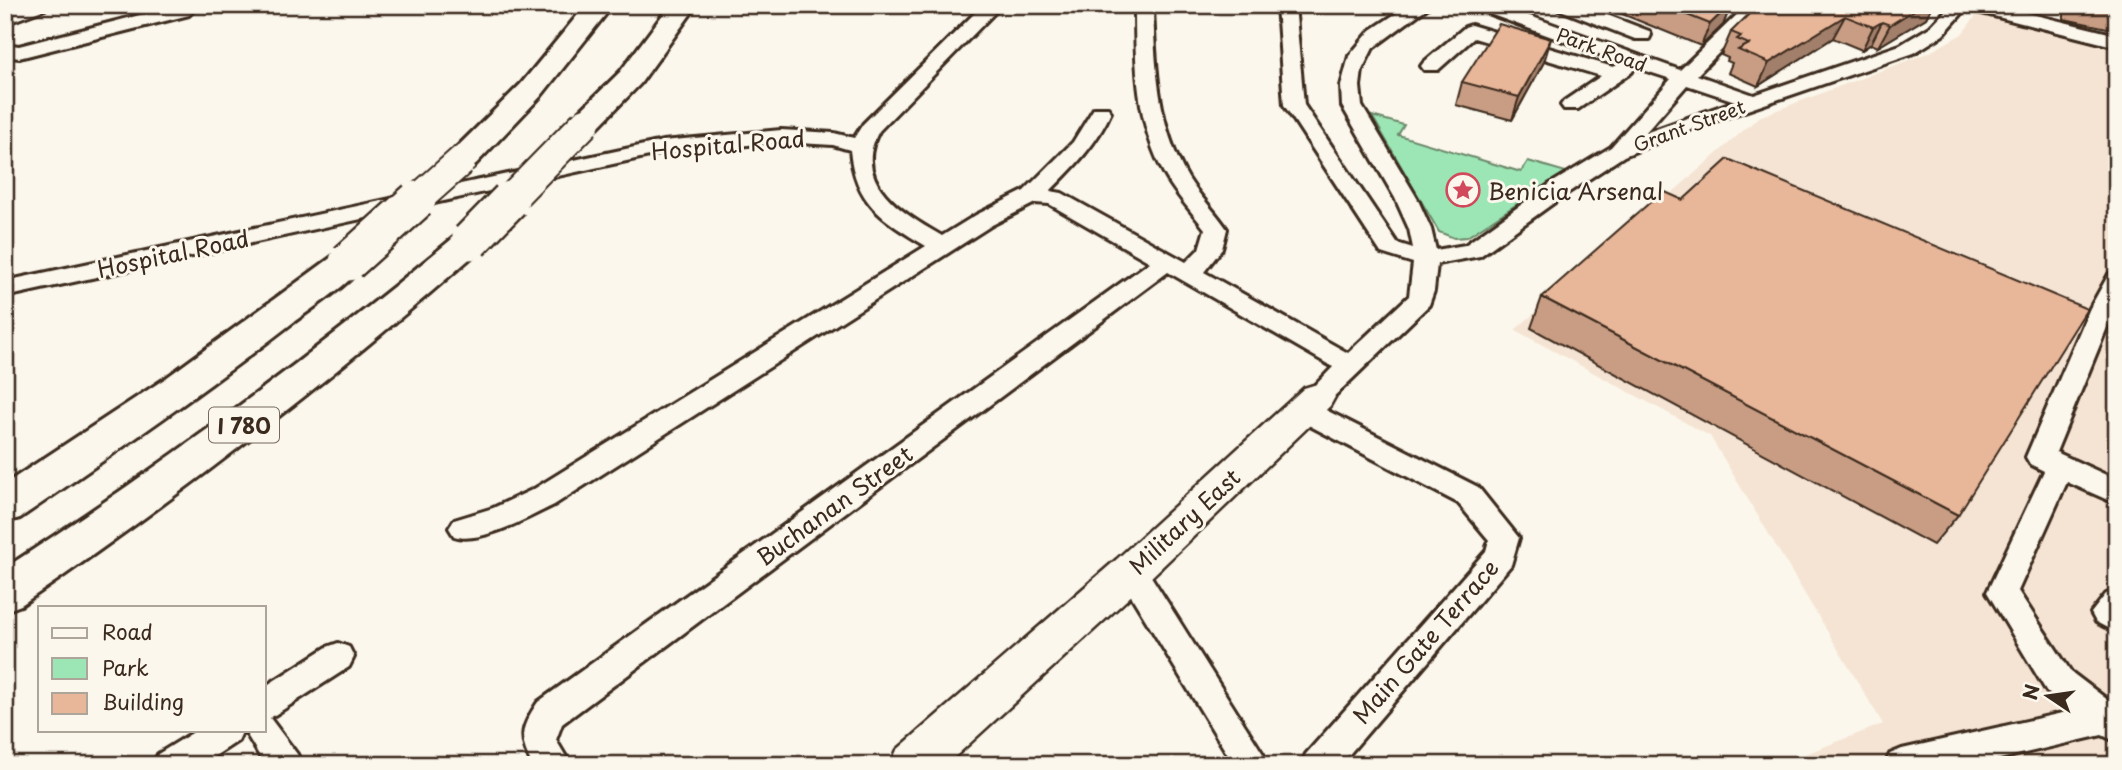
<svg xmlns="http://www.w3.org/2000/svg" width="2122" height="770" font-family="'Playpen Sans',sans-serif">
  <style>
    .built { fill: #f5e4d3 }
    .green { fill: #9ce6b5; stroke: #6c886a; stroke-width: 2 }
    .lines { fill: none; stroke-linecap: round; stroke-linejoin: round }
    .minor-casing { stroke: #3b2a1e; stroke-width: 6 }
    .major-casing { stroke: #3b2a1e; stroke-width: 5 }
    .highway-casing { stroke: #3b2a1e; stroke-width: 6 }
    .minor { fill: #fbf7ec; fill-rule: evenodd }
    .major { fill: #fbf7ec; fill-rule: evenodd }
    .highway { fill: #fbf7ec; fill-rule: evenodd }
    .highway-bridge-far1-casing { stroke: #3b2a1e; stroke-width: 33; stroke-linecap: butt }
    .highway-bridge-casing { stroke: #3b2a1e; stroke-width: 42; stroke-linecap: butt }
    .highway-bridge-far1 { stroke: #fbf7ec; stroke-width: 29 }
    .highway-bridge { stroke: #fbf7ec; stroke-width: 37 }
    .wall { fill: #c89d84; stroke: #3b2a1e; stroke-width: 2 }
    .shaded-wall { fill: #a27f6b; stroke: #3b2a1e; stroke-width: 2 }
    .building { fill: #e8b699; stroke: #3b2a1e; stroke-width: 2 }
    .labels { text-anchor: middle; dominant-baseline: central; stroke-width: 6; stroke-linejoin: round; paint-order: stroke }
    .far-street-label { font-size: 19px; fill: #3b2a1e; stroke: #fbf7ec }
    .shield { fill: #fbf7ec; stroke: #75685c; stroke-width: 2 }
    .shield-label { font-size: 21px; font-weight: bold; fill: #3b2a1e }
    .street-label { font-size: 23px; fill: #3b2a1e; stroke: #fbf7ec }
    .poi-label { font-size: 23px; fill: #3b2a1e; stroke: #fbf7ec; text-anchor: start }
  </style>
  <rect width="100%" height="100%" fill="#fbf7ec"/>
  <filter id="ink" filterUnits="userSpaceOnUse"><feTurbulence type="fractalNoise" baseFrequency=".0143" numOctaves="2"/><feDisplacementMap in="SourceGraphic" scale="14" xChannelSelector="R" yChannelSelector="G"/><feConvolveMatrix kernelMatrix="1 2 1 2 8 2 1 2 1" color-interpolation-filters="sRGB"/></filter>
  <g filter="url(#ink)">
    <!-- built -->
    <polygon class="built" points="1984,5 2004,5 2117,32 2117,765 1777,765 1883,724 1710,436 1515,330 1759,117 1930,52 1962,34"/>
    <!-- green -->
    <polygon class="green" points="1372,116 1404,125 1398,135 1521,172 1528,161 1566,172 1467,237 1454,238 1439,232"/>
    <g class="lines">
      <defs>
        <g id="minor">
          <polygon points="23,5 48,5 45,9 5,24 5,12"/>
          <polygon points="179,5 199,5 189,15 19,58 5,56 5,44 19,46"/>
          <path d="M983,5H1002L879,131C850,183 904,214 942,236L976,215L1024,191L1073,142L1094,108H1108L1111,112C1097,144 1074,167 1050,191L1062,193L1186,262L1199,249L1205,229C1192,212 1177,196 1166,177C1136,124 1135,65 1135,5H1153C1155,65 1157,125 1188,178C1199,196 1215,211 1227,229L1222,249L1204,272L1348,353L1409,296L1413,263L1381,253L1284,105L1277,5H1295L1304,105L1397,243L1413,248L1409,229L1395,198L1342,106L1341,86L1349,56L1371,30L1409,5H1431L1373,48L1362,70L1360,86L1362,106L1417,198L1431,229L1436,250L1465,245L1550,184L1611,147L1671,79L1634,67L1632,72L1578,109H1564L1561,105L1564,101L1601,76L1474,38L1438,70H1424L1421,66L1424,62L1465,27L1471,25L1613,67L1623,63L1476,9L1473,5H1499L1680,70L1747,5H1766L1697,75L1754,95L1900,45L1930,27L1951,5H1994L2117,35V47L1966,9L1943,35L1914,53L1683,132L1624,156L1566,194L1480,256L1437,264L1434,291L1429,305L1326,404L1318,406L1478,487L1519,538L1511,565L1340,765H1301L1306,754L1486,551L1489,540L1458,503L1293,417L1289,410L1293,403L1306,402L1304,397L1333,367L1168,272L562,724L556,740L571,765H533L531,762C518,736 522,726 538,702L1150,262L1049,204L1035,203L992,225L554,505C529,517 480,545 454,536L449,528L454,520L493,508L534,489L926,246C883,220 855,204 850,150L833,145L781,142L663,153L5,297V281L663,141L781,130L834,133L854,138L863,124ZM1687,85L1735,101L1645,133Z"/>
          <polygon points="1555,5 1581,5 1649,31 1651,35 1649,39 1635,39 1558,9"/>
          <polygon points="2117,271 2117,303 2056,452 2117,480 2117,504 2067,482 2018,591 2071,672 2117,707 2117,742 2102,735 1974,765 1885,765 1890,754 1902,749 2071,711 2047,692 1987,592 2044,471 2030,464 2026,457 2090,308 2109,274"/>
          <polygon points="1131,559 1142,562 1270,765 1234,765 1116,571 1120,562"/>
          <polygon points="2117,590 2117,633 2096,622 2091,613 2106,594"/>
          <polygon points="338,643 349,647 354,657 349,667 270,718 297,754 302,765 265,765 244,730 264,730 264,687 327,647"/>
          <polygon points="197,730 243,730 238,741 201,765 153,765 158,754"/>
        </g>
        <polygon id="major" points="1317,384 1330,388 1335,397 1330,406 1145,583 946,765 890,765 897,750 1117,559 1304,388"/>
        <g id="highway">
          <polygon points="586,5 613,5 541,96 472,168 461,170 450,168 445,161 450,154 521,84"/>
          <polygon points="670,5 697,5 640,84 596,129 585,132 574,129 570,123 574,117 620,72"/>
          <path d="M470,231L482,234L487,241L482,248C335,377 182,495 21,605L5,611V568C163,466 314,354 458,234Z"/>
          <path d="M348,251L360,254L365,262C350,285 313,307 291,324C203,392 112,455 20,518L5,522V484L166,378L336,254Z"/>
        </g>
      </defs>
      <!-- minor casing -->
      <use href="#minor" class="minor-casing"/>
      <!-- major casing -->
      <use href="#major" class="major-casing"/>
      <!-- highway casing -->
      <use href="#highway" class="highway-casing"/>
      <!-- minor -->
      <use href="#minor" class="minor"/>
      <!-- major -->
      <use href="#major" class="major"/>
      <!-- highway -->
      <use href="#highway" class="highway"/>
      <defs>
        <g id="highway-bridge-far1">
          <polyline points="415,202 461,161"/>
          <polyline points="508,202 585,123"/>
        </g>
        <g id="highway-bridge">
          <polyline points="470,241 510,200"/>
          <polyline points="348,262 417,200"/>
        </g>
      </defs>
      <!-- highway-bridge-far1 casing -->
      <use href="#highway-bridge-far1" class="highway-bridge-far1-casing"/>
      <!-- highway-bridge casing -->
      <use href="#highway-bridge" class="highway-bridge-casing"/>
      <!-- highway-bridge-far1 -->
      <use href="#highway-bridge-far1" class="highway-bridge-far1"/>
      <!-- highway-bridge -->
      <use href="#highway-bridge" class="highway-bridge"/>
    </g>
    <!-- wall -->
    <g class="wall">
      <polygon points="1600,5 1731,5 1723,25 1701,46"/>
      <polygon points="1763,5 1933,5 1926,18 1878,47 1871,44 1862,50 1833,38 1758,86 1728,73 1732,63 1727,61 1728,58 1721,55 1731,32"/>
      <polygon points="2064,5 2117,5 2117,30 2064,19"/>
      <polygon points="1544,62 1512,120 1456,105 1462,82"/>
      <polygon points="1542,297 1958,515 1933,545 1531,328"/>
    </g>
    <!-- shaded-wall -->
    <g class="shaded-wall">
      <polygon points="1730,5 1731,5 1723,25 1701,46 1710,24"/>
      <polygon points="1922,5 1933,5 1926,18 1878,47 1890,25"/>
      <polygon points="1845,16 1833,38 1758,86 1769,63"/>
      <polygon points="1882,22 1871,44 1862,50 1873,27"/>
      <polygon points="1551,39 1544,62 1512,120 1519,97"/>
    </g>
    <!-- building -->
    <g class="building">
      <polygon points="1662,5 1730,5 1710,24"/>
      <polygon points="1763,5 1922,5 1890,25 1882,22 1873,27 1845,16 1769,63 1738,50 1749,44 1737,39 1741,36 1731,32 1752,11"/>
      <polygon points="1499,24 1551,39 1519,97 1462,82"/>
      <polygon points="1728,159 2087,309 1958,515 1542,297 1663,191 1683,200"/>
    </g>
  </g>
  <!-- icons -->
  <defs>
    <symbol id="sight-ring" viewBox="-11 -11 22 22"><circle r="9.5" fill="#fbf7ec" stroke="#d1495b" stroke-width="1.5"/><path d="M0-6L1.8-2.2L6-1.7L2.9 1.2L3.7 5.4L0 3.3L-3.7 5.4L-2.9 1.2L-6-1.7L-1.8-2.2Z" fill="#d1495b"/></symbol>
  </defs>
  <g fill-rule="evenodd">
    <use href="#sight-ring" x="1444" y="171" width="38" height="38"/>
  </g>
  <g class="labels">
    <!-- far-street labels -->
    <g class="far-street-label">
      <text transform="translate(1602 49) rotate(20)">Park Road</text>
      <text transform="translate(1689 125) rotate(-20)">Grant Street</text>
    </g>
    <!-- shield labels -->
    <rect class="shield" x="209" y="407.5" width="70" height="35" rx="5"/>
    <g class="shield-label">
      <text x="244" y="425">I 780</text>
    </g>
    <!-- street labels -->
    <g class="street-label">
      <text transform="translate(728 144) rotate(-5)">Hospital Road</text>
      <text transform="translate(173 253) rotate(-12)">Hospital Road</text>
      <text transform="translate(834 505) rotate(-36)">Buchanan Street</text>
      <text transform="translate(1184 521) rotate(-43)">Military East</text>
      <text transform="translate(1425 641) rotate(-49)">Main Gate Terrace</text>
    </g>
    <!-- poi labels -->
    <g class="poi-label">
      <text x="1488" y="190">Benicia Arsenal</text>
    </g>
  </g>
  <!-- margin -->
  <rect width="2122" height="770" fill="none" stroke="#fbf7ec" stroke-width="28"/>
  <rect x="14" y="14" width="2094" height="742" fill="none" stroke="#3b2a1e" stroke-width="2.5" filter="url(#ink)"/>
  <!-- legend -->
  <rect x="38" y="606" width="228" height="126" fill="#fbf7ec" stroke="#aea59a" stroke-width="2"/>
  <rect x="52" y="628" width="35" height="10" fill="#fbf7ec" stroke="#aea59a" stroke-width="2"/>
  <text x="102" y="640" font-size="21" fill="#3b2a1e">Road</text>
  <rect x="52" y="658" width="35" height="21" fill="#9ce6b5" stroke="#aea59a" stroke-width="2"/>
  <text x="102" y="676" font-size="21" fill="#3b2a1e">Park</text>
  <rect x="52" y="693" width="35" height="21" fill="#e8b699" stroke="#aea59a" stroke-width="2"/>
  <text x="102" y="710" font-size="21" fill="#3b2a1e">Building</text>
  <!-- north arrow -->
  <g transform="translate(2048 696) rotate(283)" stroke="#fbf7ec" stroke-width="5" paint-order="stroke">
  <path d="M0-5L12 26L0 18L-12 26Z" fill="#3b2a1e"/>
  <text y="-10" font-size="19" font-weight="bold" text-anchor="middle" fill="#3b2a1e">N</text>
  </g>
</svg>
